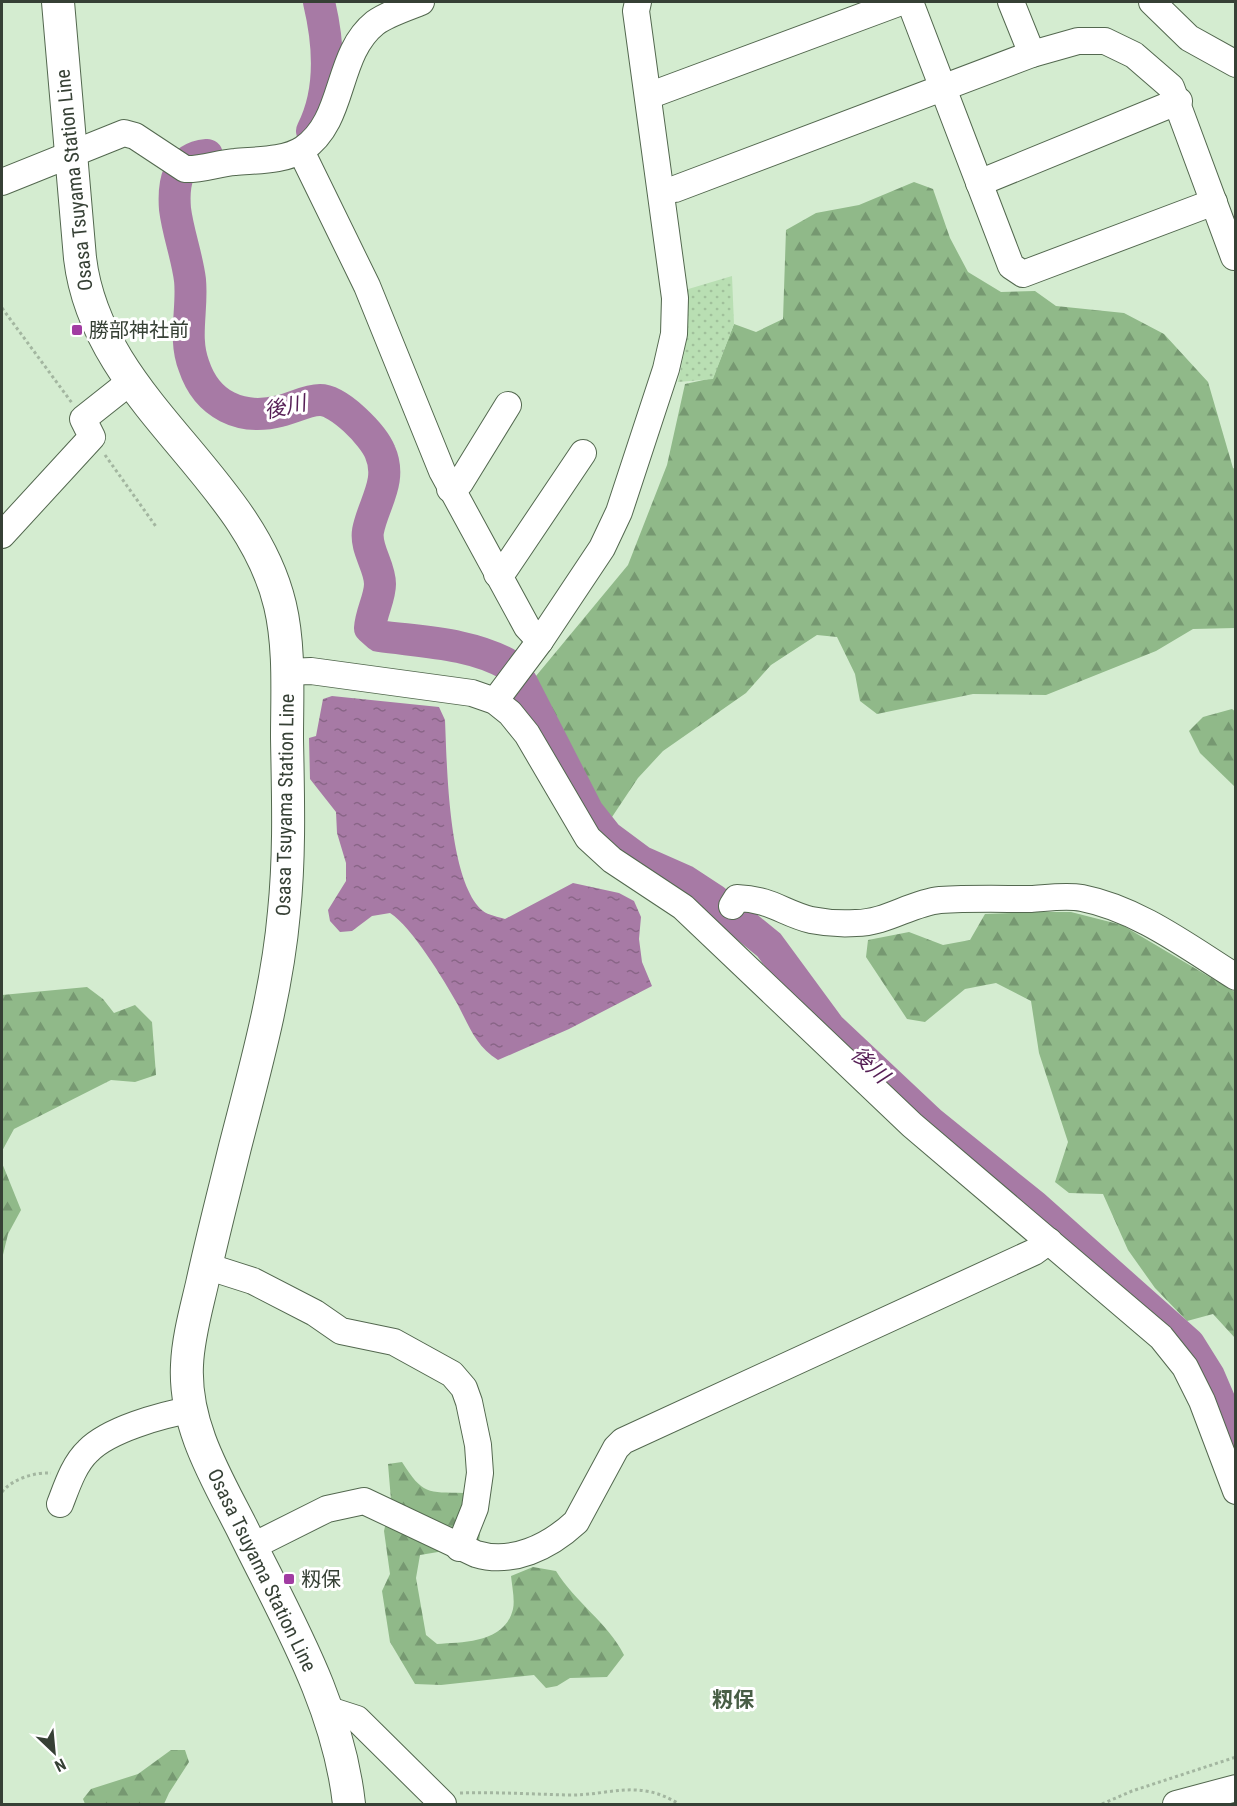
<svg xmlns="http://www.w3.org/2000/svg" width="1237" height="1806" font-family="'Roboto Condensed','Noto Sans JP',sans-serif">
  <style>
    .forest { fill: url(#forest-firs) }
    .park { fill: url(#park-dots) }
    .water { fill: url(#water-ripples) }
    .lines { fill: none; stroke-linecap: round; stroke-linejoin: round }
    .river { stroke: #a77aa5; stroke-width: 32 }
    .minor-casing { stroke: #53684f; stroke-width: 28 }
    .major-casing { stroke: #53684f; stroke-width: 34 }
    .path { stroke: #a3b6a0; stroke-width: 3; stroke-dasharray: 3 3; stroke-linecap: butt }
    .minor { stroke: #fff; stroke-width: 26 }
    .major { stroke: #fff; stroke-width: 32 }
    .poi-dot { fill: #a13ca2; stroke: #fff; stroke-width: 2 }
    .labels { text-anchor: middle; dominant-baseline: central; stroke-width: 6; stroke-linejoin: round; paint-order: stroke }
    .street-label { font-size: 20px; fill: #364035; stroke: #fff }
    .poi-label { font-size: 20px; fill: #364035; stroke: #fff; text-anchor: start }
    .water-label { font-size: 21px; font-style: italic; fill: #551e55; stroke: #fff }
    .neighbourhood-label { font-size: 21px; font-weight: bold; fill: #485d45; stroke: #fff }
  </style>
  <defs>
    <pattern id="forest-firs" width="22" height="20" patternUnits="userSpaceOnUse" patternTransform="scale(1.5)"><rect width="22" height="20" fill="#90b989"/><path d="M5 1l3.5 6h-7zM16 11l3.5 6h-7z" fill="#769871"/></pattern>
    <pattern id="park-dots" width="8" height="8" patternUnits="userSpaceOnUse" patternTransform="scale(1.5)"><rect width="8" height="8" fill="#b9dfb3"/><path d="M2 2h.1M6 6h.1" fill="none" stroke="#a0c09b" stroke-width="1.8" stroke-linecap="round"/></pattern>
    <pattern id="water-ripples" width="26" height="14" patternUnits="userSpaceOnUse" patternTransform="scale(1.5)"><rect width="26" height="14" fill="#a77aa5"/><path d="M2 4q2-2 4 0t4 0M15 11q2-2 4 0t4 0" fill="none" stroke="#896587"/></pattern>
  </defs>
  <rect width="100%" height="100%" fill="#d4ecd0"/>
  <!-- forest -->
  <g class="forest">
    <polygon points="914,182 933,189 950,238 968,272 1001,292 1035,291 1056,306 1124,313 1164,334 1208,382 1233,468 1235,469 1235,628 1193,629 1156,651 1046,695 973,694 877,714 860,701 855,674 837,637 817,635 771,665 746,693 663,751 638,778 610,820 593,811 570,767 537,698 536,676 628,565 667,465 685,384 713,378 734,324 756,332 783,319 786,230 816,213 859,205"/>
    <polygon points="1232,709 1236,712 1235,787 1200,753 1189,731 1203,717"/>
    <polygon points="1033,912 1071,912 1122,925 1235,992 1235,1338 1213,1314 1187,1321 1155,1288 1128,1250 1103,1194 1069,1193 1055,1182 1068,1142 1039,1053 1031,1001 996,983 965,989 925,1022 907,1019 866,957 868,940 909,932 943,945 970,940 985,914"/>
    <polygon points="87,987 103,999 114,1013 135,1005 152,1022 156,1075 135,1082 111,1080 14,1129 2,1151 2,995"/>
    <polygon points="2,1163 21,1210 8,1234 2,1259"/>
    <path d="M402,1462C423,1495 427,1492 464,1493L480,1534L479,1541L457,1540L438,1552L420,1555L416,1578L426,1635L437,1644C464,1642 505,1643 513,1609C515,1600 512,1586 511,1576L533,1567L556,1571C575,1602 608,1623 624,1655L607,1677L570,1678L557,1686L546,1688L534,1675L441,1685L415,1684L390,1642L382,1591L390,1574L384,1531L391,1500L388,1464Z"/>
    <polygon points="171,1750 185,1750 189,1762 169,1793 164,1804 85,1804 83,1799 91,1789 138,1774"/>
  </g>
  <!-- park -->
  <polygon class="park" points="732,276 734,324 713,379 678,382 685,349 685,290"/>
  <!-- water -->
  <path class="water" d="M332,696L439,707L445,720C447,764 448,882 483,911C488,915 499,917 505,919L573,883L619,893L634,901L641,917L639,939L642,962L652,986L569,1029L498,1060C476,1046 470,1028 458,1005C444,980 412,927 390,913L372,916L352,931L340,932L330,921L328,910L346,881V863L337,833L336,812L310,779L309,738L316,736L323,699Z"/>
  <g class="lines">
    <!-- river -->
    <g class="river">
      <path d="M312,131C332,92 329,44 319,2"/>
      <path d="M207,155C177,158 173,183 175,209C178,233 187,256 190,280C193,309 183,338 194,366C207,405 241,421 280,411C293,408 307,400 320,400C339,400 373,435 380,452C393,481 373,504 368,531C365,549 380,566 380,584C380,598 371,613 370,628L379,636C422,642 471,643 509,665"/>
      <polyline points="522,683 588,812 607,836 642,862 685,881 714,900 769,945 830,1028 930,1122 1034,1206 1189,1344 1209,1376 1236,1439"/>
    </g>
    <defs>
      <g id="minor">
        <polyline points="910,2 1011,266 1023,274 1214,202"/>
        <polyline points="1011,2 1032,54"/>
        <polyline points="1152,2 1189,38 1236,64"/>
        <polyline points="648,96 901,2"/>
        <polyline points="301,151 367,286 442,471 527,627 540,641"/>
        <path d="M2,182L124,133L135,136L185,169C201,170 219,163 235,162C255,160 285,161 303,149C346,120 335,55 375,23C387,14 406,8 421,2"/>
        <polyline points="979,183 1179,101"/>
        <polyline points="661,191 675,189 1032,54 1078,41 1105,41 1134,55 1171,87 1234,257"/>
        <polyline points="450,489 460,483 508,405"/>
        <polyline points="2,535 92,437 83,419 131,381"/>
        <polyline points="497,574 505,569 583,453"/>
        <polyline points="287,672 311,671 472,693 495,701 510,713 527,734 588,838 612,860 683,907 912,1125 1161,1337 1185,1367 1202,1401 1236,1491"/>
        <polyline points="495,701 540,641 602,548 619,512 666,369 674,334 675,298 636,11 638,2"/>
        <path d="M732,906L737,898C771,899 783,913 811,920C826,923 841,924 856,923C886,923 911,903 940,900C970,898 1001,899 1031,899C1047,898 1066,895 1082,898C1138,909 1188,947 1236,977"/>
        <polyline points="206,1266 253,1281 315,1313 341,1331 394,1342 452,1374 464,1388 469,1402 478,1445 480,1473 475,1508 459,1548"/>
        <path d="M60,1504C67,1486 74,1464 88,1451C108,1430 161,1415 190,1410"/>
        <path d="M251,1547L327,1509L364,1501L476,1554C512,1565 549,1547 576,1522L616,1448L623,1441L1034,1252L1049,1241"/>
        <polyline points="329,1710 357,1719 443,1804"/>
        <polyline points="1176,1804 1236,1788"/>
      </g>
      <path id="major" d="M58,2L80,258C97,401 249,474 280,605C290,647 287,695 287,738C288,795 290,854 284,912C277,992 255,1069 235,1147C224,1192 212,1238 202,1284C196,1310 188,1338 187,1365C184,1425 216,1477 242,1528C286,1618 338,1704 349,1804"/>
    </defs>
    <!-- minor casing -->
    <use href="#minor" class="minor-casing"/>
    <!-- major casing -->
    <use href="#major" class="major-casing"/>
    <!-- path -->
    <g class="path">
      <polyline points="2,308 72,403"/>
      <polyline points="105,455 157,528"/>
      <path d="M2,1492C12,1479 35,1472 51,1473"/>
      <path d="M460,1793C496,1792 531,1794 567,1795C610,1796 637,1778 679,1804"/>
      <polyline points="1102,1804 1132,1791 1236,1757"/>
    </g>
    <!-- minor -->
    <use href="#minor" class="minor"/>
    <!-- major -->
    <use href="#major" class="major"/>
  </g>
  <!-- markers -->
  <g class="poi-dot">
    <rect x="71" y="324" width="12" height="12" rx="3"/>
    <rect x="283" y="1573" width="12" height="12" rx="3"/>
  </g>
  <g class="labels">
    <!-- street labels -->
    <g class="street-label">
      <text transform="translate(74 180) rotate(-96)">Osasa Tsuyama Station Line</text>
      <text transform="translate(285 805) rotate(-89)">Osasa Tsuyama Station Line</text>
      <text transform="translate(262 1570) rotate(64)">Osasa Tsuyama Station Line</text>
    </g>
    <!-- poi labels -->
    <g class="poi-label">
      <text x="89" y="330">勝部神社前</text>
      <text x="301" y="1579">籾保</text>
    </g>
    <!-- water labels -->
    <g class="water-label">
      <text transform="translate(285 407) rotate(-12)">後川</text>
      <text transform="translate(870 1065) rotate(43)">後川</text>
    </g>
    <!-- neighbourhood labels -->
    <g class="neighbourhood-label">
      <text x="733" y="1700">籾保</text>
    </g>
  </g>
  <!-- border -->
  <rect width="1237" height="1806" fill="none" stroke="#364035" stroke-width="6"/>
  <!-- north arrow -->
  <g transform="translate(54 1752) rotate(154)" stroke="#ffffff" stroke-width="4.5" paint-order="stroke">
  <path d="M0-4.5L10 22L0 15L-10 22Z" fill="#364035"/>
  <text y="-9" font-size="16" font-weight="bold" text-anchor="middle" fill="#364035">N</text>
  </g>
</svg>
